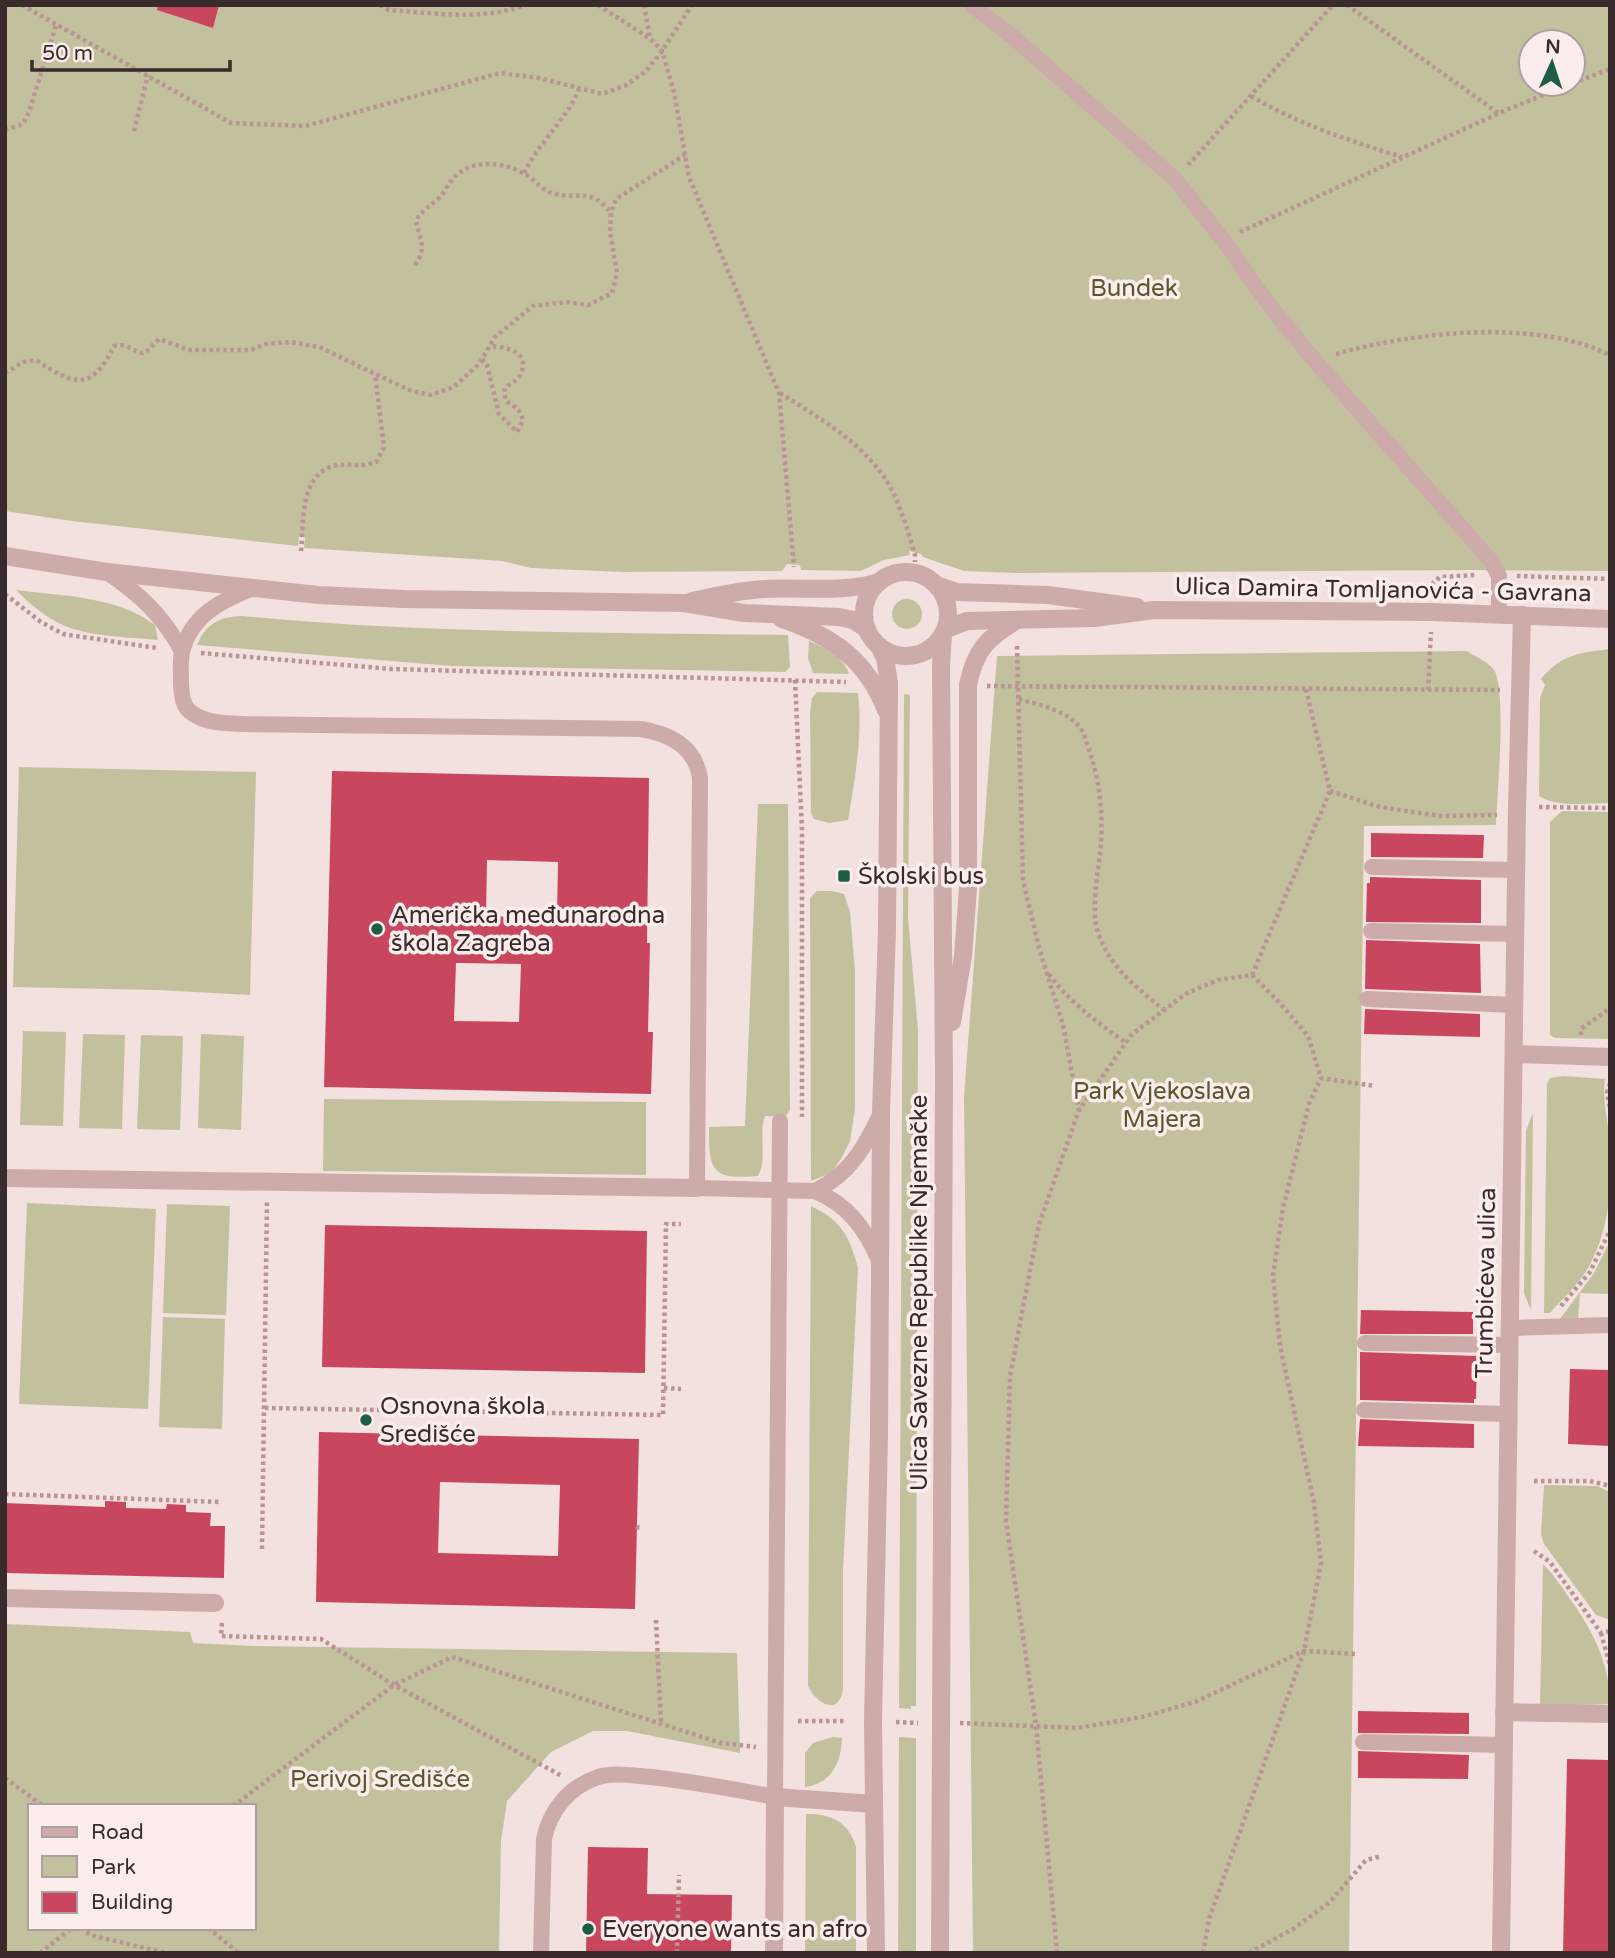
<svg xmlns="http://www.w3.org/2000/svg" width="1615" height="1958" font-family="'Varela Round',sans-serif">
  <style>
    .green { fill: #c3c09e; fill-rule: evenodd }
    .building { fill: #c8475f; fill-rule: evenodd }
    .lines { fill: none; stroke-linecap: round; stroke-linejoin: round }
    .path { stroke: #b89494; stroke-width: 4.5; stroke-dasharray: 3.5 3.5; stroke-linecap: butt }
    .service { stroke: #ccabaa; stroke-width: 16 }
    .pedestrian { stroke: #ccabaa; stroke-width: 18 }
    .minor { stroke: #ccabaa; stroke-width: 18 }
    .tertiary { stroke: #ccabaa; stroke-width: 18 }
    .poi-dot { fill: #1e5c46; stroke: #fbedeb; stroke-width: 2.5 }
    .labels { text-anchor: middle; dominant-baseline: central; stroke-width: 7; stroke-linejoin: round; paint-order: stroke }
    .park-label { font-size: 24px; fill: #58562d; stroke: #fbedeb }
    .street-label { font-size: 24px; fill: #392a2b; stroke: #fbedeb }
    .poi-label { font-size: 24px; fill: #392a2b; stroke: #fbedeb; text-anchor: start }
  </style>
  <rect width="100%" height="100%" fill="#f3e1df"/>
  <!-- green -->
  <g class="green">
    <path d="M5,5H1610V571L1468,570L1016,573L964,571L923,557L921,554L909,551L910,555L884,560L861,571L801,570L800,565L787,564L782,571L623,572L531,568L503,561L304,548L305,537L299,536L298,546L72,521L5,511ZM1531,42H1573V84H1531Z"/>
    <path d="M16,590C62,596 117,596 155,625L158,640C128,637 93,637 65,626C47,619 29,603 16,590Z"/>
    <circle cx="907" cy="614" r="15"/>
    <path d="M243,616C424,634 607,632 788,635L790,667L785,672L452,666L197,645C207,622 220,617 243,616Z"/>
    <path d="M809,641C825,647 843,656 849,674L813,673L808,658Z"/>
    <path d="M1610,649V803C1587,803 1559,808 1539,796L1540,698L1545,685L1541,679C1562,654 1579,653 1610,649Z"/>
    <path d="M1467,651C1476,657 1487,661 1494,670C1507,689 1497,797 1496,825L1364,826L1349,1953H973L964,1097L997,656Z"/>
    <path d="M817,692L858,693C863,735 855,778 848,820L829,823L814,819L811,813L810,713L812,698Z"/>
    <polygon points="904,694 910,695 908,918 918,1030 916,1706 911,1706 911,1709 899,1708"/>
    <polygon points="19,767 256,772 250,995 157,990 13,987"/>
    <path d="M758,804H788L790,1110L785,1117L765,1116C758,1135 768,1158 758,1176C711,1180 709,1171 709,1127L745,1126Z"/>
    <polygon points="1562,811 1610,812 1610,1039 1555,1038 1550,1035 1550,822"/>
    <polygon points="817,891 832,891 844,894 850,912 855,971 855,1109 850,1141 841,1159 831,1173 811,1181 810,898"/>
    <polygon points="23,1031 66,1032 63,1126 20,1125"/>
    <polygon points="83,1034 125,1035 122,1129 79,1128"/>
    <polygon points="201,1034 244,1036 241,1130 198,1128"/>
    <polygon points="141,1035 183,1036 180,1130 137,1129"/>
    <path d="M1563,1076L1605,1079C1602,1100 1608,1121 1610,1143C1612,1188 1610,1228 1588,1268C1578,1285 1562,1299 1550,1313H1544L1547,1084L1550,1078Z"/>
    <polygon points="324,1099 646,1102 646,1175 323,1171"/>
    <polygon points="1533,1113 1531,1310 1524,1293 1526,1131"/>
    <polygon points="27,1203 156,1209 148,1409 19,1404"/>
    <polygon points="167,1204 230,1206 226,1315 163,1313"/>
    <path d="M811,1206C841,1220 850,1237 858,1268L843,1572V1689C839,1717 817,1704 808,1686Z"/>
    <polygon points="1610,1241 1610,1294 1580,1293 1578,1320 1560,1319 1594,1273"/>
    <polygon points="163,1317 225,1319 222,1429 159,1427"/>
    <polygon points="1544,1485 1597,1486 1610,1492 1610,1620 1596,1615 1544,1544 1541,1534"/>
    <path d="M1543,1564C1554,1575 1562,1587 1570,1599C1593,1631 1610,1664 1610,1704L1540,1706Z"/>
    <path d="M5,1624L190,1632L193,1643L254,1646L737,1653L740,1753L627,1731H593L551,1752L507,1801L501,1841L499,1953H5ZM30,1806H254V1928H30Z"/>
    <path d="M833,1737L842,1738C841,1763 832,1783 805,1787V1753L813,1743Z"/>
    <polygon points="899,1737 916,1738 916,1953 898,1953"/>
    <path d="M806,1814C831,1814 848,1821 856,1847V1953H805Z"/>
  </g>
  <!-- building -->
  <g class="building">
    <polygon points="158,5 219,5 213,28 157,10"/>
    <path d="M332,771L649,778L647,943H650L648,1032H653L651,1094L324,1087ZM487,860L558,862L557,918L486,916ZM456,963L521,964L519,1022L454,1021Z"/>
    <polygon points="1371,833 1484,835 1483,858 1371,857"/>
    <polygon points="1370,877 1481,880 1481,923 1366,922 1367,883 1370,883"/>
    <polygon points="1366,940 1480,944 1481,993 1365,989"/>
    <polygon points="1365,1009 1480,1014 1480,1037 1364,1034"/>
    <polygon points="325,1225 647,1231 645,1373 322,1367"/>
    <polygon points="1361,1310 1473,1312 1473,1334 1360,1334"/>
    <polygon points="1360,1352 1477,1356 1476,1399 1474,1399 1474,1403 1360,1400"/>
    <polygon points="1570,1369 1610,1370 1610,1446 1568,1444"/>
    <polygon points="1360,1419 1474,1424 1474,1448 1358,1446"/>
    <path d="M319,1432L639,1439L635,1609L316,1602ZM440,1482L560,1485L558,1556L438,1553Z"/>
    <polygon points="105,1501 126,1502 126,1508 166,1509 167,1504 186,1505 186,1512 211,1513 210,1526 225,1526 224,1578 5,1573 5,1503 105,1507"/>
    <polygon points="1358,1711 1469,1713 1469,1734 1358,1733"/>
    <polygon points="1358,1751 1469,1755 1468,1779 1358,1778"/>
    <polygon points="1567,1759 1610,1760 1608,1953 1563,1953"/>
    <polygon points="588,1847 648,1848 647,1894 732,1895 731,1953 586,1953"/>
  </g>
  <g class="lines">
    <!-- path -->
    <g class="path">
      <polyline points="22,5 231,123 305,126 500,73 539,78 602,94 627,85 647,70 662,51 692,5"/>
      <path d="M380,5L389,10C434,13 482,21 526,5"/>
      <polyline points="598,5 649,38"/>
      <polyline points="644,5 650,38 662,51 674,92 689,177 779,393 794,567"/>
      <polyline points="1347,5 1498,113"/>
      <polyline points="1573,83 1610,69"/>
      <path d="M1251,96C1300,125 1348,140 1402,157"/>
      <polyline points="5,130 23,124 29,112 56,25"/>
      <polyline points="134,131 148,75"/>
      <polyline points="1188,165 1333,5"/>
      <path d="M524,173C538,144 569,116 579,89"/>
      <polyline points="1240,232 1506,110 1571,84"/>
      <path d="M415,265C428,246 419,240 416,220C422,211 430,206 439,198C444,193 447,186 452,180C469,159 498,161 521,172C533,177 540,189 552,193C581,201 587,186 611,212"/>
      <path d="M1336,354C1414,332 1535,318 1610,355"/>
      <path d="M482,359L487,365L499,414L517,432L523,421C521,411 517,407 507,402L504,394L505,388C509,384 516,381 519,377C533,353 508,347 491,346"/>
      <path d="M5,373L23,362L36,360C74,385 91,393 114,346L123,345C148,355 139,358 159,339L189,350H251L266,344L291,342L319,347L409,390L430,395L454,387L479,364L495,337L533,306L566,302L588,305L612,293L617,273L610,231L611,212L616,199L685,155"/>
      <path d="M780,393C815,415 853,437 879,470C897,492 907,528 915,555V562"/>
      <path d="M301,551C304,521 299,471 338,465C353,463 358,468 376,462L384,448L375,374"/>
      <polyline points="1517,576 1610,579"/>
      <polyline points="1432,592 1433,583 1440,577 1476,575"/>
      <polyline points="5,594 41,622 63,634 157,648"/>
      <polyline points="1017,646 1023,880 1039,948 1063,1025 1079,1110"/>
      <polyline points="201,653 392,669 846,682"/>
      <polyline points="795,680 802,830 802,1117"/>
      <polyline points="987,686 1500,690"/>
      <polyline points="1428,690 1431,632"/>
      <path d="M1019,699C1039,705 1068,710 1081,729C1084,732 1085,739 1087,744C1100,779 1104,816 1100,854C1097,873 1092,912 1097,929C1107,965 1136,987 1164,1010"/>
      <polyline points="1330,791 1380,807 1440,816 1497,815"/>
      <polyline points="1539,807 1610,808"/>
      <path d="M1049,974C1070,1003 1097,1022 1126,1043"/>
      <polyline points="1252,975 1280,1003 1308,1036 1321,1078 1375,1086"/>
      <polyline points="1581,1035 1581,1029 1610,1008"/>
      <polyline points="1610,1083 1607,1093 1610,1109"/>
      <polyline points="1561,1306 1590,1272 1610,1230"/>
      <polyline points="664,1388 681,1389"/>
      <polyline points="265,1408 663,1415 666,1224 681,1224"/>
      <polyline points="1534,1481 1590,1481 1610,1486"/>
      <polyline points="5,1494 219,1502"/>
      <polyline points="636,1527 641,1528"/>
      <polyline points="262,1549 267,1201"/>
      <polyline points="1534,1551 1550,1562 1601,1633 1610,1631"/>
      <polyline points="656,1620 661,1723"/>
      <polyline points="222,1623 221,1636 321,1639 394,1685 562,1776"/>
      <polyline points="1601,1633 1610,1665"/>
      <polyline points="798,1721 845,1721"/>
      <polyline points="896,1722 918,1723"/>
      <polyline points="960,1723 1077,1728 1142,1717 1195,1702 1304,1651 1357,1654"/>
      <polyline points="5,1778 43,1806"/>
      <polyline points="233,1806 394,1685 452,1657 721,1743 756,1747"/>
      <polyline points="81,1928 90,1935 166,1953"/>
      <polyline points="208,1928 239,1953"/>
      <polyline points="40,1953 72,1928"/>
      <polyline points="677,1953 679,1875"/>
      <polyline points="1057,1953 1036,1725 1006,1521 1010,1376 1039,1224 1079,1110 1132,1034 1187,993 1218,980 1252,975 1330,791 1306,689"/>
      <polyline points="1203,1953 1209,1919 1304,1651 1321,1563 1314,1503 1280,1346 1273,1275 1283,1208 1309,1104 1321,1078"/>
      <polyline points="1249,1953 1293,1929 1330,1902 1366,1860 1382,1856"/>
    </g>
    <!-- service -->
    <g class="service">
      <polyline points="972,5 1013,37 1175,179 1223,240 1270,306 1315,361 1491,561 1499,576 1499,613"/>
      <path d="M107,572C141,595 162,615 182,651"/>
      <path d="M251,589C220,601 191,616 182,652C180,662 181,674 181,684C182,695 182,707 192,713C207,724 227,723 244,724L641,729C671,734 695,747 700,778L697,1188L815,1191C847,1204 865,1228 879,1260"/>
      <polyline points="1372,867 1516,870"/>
      <polyline points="1371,931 1516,934"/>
      <polyline points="1367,999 1515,1005"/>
      <path d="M815,1191C850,1174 865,1147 881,1113"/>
      <polyline points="1510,1328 1610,1325"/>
      <polyline points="1365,1343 1510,1345"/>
      <polyline points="1364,1410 1508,1414"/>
      <polyline points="1363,1742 1504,1745"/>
      <path d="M541,1953L544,1839C550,1810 569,1787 598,1777C614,1772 635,1776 652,1777C693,1782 734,1789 775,1797L780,1121"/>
    </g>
    <!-- pedestrian -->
    <polyline class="pedestrian" points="5,1178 697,1188"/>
    <!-- minor -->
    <g class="minor">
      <polyline points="1514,1054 1610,1057"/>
      <polyline points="5,1598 215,1603"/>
      <polyline points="1504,1712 1610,1714"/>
      <polyline points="774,1953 775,1797 874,1804"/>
    </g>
    <!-- tertiary -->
    <g class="tertiary">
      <polyline points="5,556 107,572 318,595 404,599 684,603 744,613 839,617 853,620 867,629"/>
      <circle cx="906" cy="614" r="42"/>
      <polyline points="936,585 957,592 1048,595 1137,607"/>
      <path d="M692,601C717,596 741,590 766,589C804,587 843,593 879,582"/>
      <path d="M782,619C832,636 866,659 886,710"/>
      <polyline points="946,629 967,621 1094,618 1154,610 1431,612 1610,619"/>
      <path d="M952,1022L963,956L968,888V685C975,650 987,638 1017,620"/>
      <polyline points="876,1953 873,1722 879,1434 881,1113 887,929 889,683 885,658 879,646"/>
      <polyline points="940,1953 944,1077 941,666 943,634"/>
      <polyline points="1501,1953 1517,808 1522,615"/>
    </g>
  </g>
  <!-- markers -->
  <g class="poi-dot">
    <rect x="837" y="869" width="14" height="14" rx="3.5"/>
    <circle cx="377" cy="929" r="7"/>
    <circle cx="366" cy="1420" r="7"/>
    <circle cx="588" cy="1929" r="7"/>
  </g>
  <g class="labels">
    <!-- park labels -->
    <g class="park-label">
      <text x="1134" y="288">Bundek</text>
      <text x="1162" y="1091">Park Vjekoslava<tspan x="1162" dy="28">Majera</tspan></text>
      <text x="380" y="1779">Perivoj Središće</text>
    </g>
    <!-- street labels -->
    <g class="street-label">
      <text transform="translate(1383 590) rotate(1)">Ulica Damira Tomljanovića - Gavrana</text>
      <text transform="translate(1486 1283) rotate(-89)">Trumbićeva ulica</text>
      <text transform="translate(919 1293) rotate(-90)">Ulica Savezne Republike Njemačke</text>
    </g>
    <!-- poi labels -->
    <g class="poi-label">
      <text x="858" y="876">Školski bus</text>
      <text x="391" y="915">Američka međunarodna<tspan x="391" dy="28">škola Zagreba</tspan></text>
      <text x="380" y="1406">Osnovna škola<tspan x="380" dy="28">Središće</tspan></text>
      <text x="602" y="1929">Everyone wants an afro</text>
    </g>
  </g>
  <!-- border -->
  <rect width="1615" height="1958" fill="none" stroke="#392a2b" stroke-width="14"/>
  <!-- legend -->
  <rect x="28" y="1804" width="228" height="126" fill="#fbedeb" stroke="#ad9f9e" stroke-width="2"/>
  <rect x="42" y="1827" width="35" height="10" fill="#ccabaa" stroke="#ad9f9e" stroke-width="2"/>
  <text x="91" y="1839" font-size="21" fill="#392a2b">Road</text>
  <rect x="42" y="1856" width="35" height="21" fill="#c3c09e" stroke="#ad9f9e" stroke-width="2"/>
  <text x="91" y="1874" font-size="21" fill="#392a2b">Park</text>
  <rect x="42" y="1892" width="35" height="21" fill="#c8475f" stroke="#ad9f9e" stroke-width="2"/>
  <text x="91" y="1909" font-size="21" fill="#392a2b">Building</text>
  <!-- north arrow -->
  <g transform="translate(1552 63) rotate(3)"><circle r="33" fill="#fbedeb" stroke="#ad9f9e" stroke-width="2"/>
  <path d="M0-5L12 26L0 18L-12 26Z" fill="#1e5c46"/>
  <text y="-10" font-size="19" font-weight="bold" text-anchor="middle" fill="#392a2b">N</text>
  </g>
  <!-- scale -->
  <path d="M32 60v10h198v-10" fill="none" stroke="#392a2b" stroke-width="3.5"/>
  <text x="42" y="60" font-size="21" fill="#392a2b" stroke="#fbedeb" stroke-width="5" paint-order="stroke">50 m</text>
</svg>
